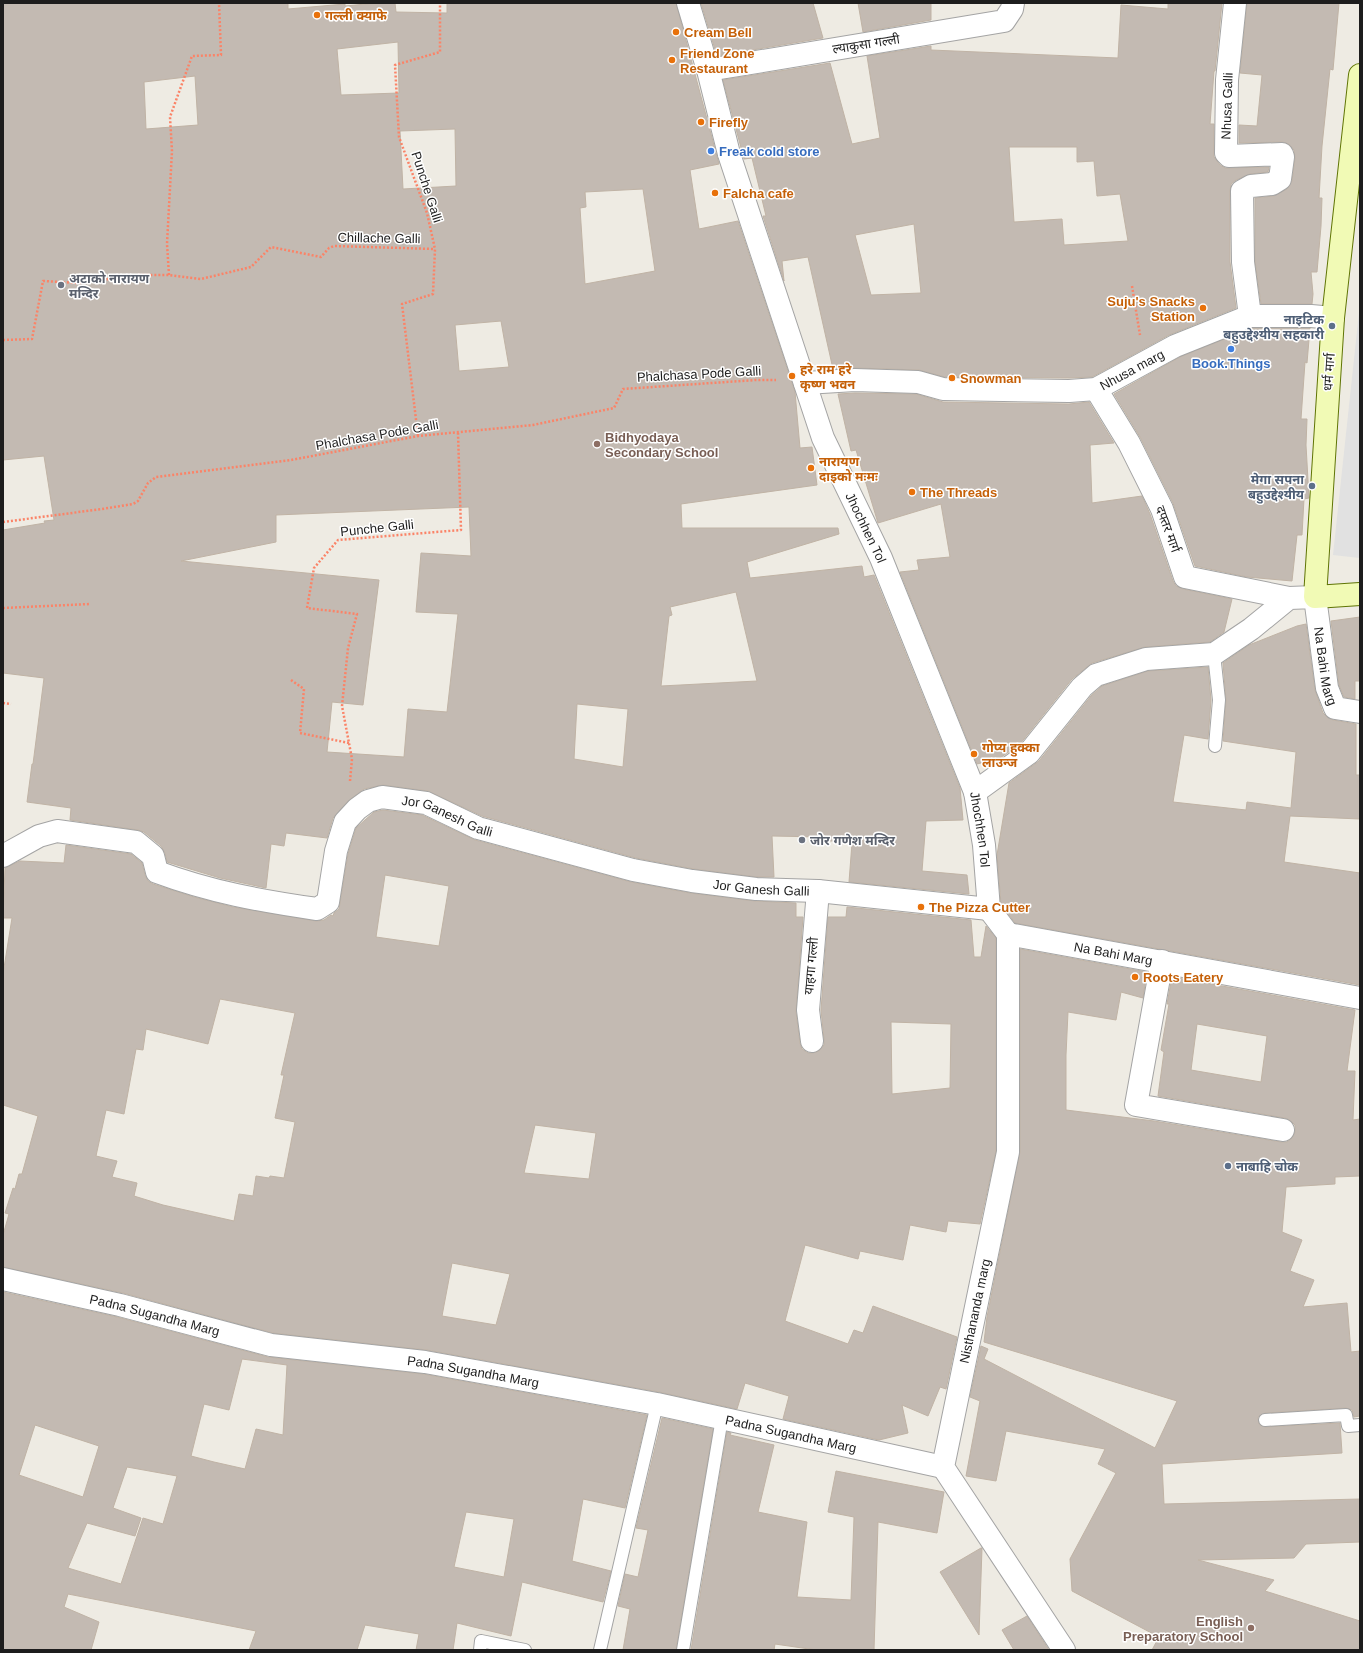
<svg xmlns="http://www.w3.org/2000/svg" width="1363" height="1653" font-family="Arial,'Noto Sans Devanagari',sans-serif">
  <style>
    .parking { fill: #e1e1e1 }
    .building { fill: #c3bab2; stroke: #c0b3a5; fill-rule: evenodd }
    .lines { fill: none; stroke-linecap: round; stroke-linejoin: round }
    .lane-casing { stroke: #a4a4a4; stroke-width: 14 }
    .street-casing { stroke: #a4a4a4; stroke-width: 24 }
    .secondary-casing { stroke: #5f7404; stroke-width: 24 }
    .path { stroke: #fb8367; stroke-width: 2.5; stroke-dasharray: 2 2; stroke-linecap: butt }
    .lane { stroke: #fff; stroke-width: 12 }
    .street { stroke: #fff; stroke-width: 22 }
    .secondary { stroke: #f1fab5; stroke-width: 22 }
    .food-dot { fill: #e8710a; stroke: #fff; stroke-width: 1.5 }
    .shop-dot { fill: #3f7fe0; stroke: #fff; stroke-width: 1.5 }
    .worship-dot { fill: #6b7280; stroke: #fff; stroke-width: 1.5 }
    .service-dot { fill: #5c6f8a; stroke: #fff; stroke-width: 1.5 }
    .education-dot { fill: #8d6e63; stroke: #fff; stroke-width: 1.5 }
    .labels { text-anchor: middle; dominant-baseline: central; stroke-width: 3; stroke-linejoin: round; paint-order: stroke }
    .food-label { font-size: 13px; font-weight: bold; fill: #c56008; stroke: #fff; text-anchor: start }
    .street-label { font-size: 13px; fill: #1d1d1d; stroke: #fff }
    .shop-label { font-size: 13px; font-weight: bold; fill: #366cbe; stroke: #fff; text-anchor: start }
    .worship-label { font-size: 13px; font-weight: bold; fill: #5b616d; stroke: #fff; text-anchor: start }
    .service-label { font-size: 13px; font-weight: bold; fill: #4e5e75; stroke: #fff; text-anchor: end }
    .education-label { font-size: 13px; font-weight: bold; fill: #785e54; stroke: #fff; text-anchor: start }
  </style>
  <rect width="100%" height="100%" fill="#eeebe3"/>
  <!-- parking -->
  <polygon class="parking" points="1360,303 1360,558 1333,555"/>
  <!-- building -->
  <g class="building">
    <path d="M3,3H288V9L345,4V6L376,3H395L396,12L447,13V3H676L719,164L690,170L699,229L738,221L795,392L800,448L812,447L817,485L681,504L682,528H838L839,534L747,562L750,578L862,566L864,577L874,575L960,788L963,820L926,821L922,871L967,875L969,894L849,882L852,843L821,840V837L772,836L774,877H757L694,869L636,858L482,816L428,791L383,785L364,789L348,801L333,818L327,838L286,833L284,846L271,844L266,888L220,878L167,862L165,853L161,846L144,832L138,830L70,820L71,808L27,802L32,764H33L44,678L3,673V530L45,523L44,521L54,520L44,456L3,460ZM398,42L399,93L341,95L337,49ZM195,76L198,125L146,129L144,82ZM455,129L456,186L403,189L400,131ZM643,189L655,271L585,284L580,208L586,207L585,192ZM501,321L509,367L459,371L455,325ZM469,507L471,556L421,553L416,612L458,614L447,712L408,709L404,757L327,752L332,702L363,705L379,580L181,561L276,542V515ZM736,592L757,681L661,686L669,616L672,615L670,607ZM577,704L628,709L623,767L574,759Z"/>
    <polygon points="701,3 813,3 823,38 717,56"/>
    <polygon points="858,3 931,3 931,20 863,32"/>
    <path d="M1168,3H1222L1215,71H1214L1210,124H1214V157L1220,165L1225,168L1269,167L1268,172L1250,174L1236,180L1231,184L1230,191V262L1236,308L1169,335L1092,377L1069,378L945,377L919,370L855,368L833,369L808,257L782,261L784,281L763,216H766L752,158L744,159L723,80L830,63L852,144L880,138L867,56L931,46V50L1118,58L1121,5L1168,9ZM1009,147H1077V162L1094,161L1097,196L1120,194L1128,241L1064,245L1062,219L1014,222ZM914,224L921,293L871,295L855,235Z"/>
    <polygon points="1247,3 1339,3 1333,70 1330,69 1322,146 1319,198 1322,198 1321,226 1317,272 1311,272 1313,294 1312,304 1261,304 1255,261 1255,198 1274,196 1287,189 1292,181 1295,158 1294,150 1289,144 1282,142 1239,143 1239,125 1257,126 1262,75 1240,73"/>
    <polygon points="1252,328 1310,328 1307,363 1305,362 1301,419 1307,419 1306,445 1309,498 1304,499 1302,535 1297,535 1292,581 1247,577 1195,566 1173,503 1140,437 1114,394 1180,357"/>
    <polygon points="855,393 916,394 943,402 1069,404 1089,402 1114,443 1090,445 1092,503 1142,496 1150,514 1173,581 1176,586 1183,589 1232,599 1224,632 1210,642 1145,647 1092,663 1072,679 1020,744 1000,758 977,764 900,572 919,570 917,560 950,557 941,504 878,523 856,450 851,451 838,394"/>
    <polygon points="1360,617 1360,681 1355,681 1355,699 1344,697 1339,685 1331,621"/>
    <polygon points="1306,624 1315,690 1323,713 1327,717 1333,720 1356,724 1356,775 1360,775 1360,819 1290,816 1284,862 1360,873 1360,985 1015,923 1001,904 997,855 1009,783 1039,761 1091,696 1102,686 1148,671 1208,667 1211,700 1208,739 1184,735 1173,802 1246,810 1247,802 1291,808 1296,752 1223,741 1226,700 1223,663 1249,645 1297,626"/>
    <path d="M383,810L422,815L475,840L631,882L690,893L755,901L796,903V917H803L796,1012L800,1043L802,1049L808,1053H813L819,1051L824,1045V1039L821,1010L828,917H846L847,907L971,920L974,957H981L986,926L996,938V1151L980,1224L948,1221L946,1232L910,1225L903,1260L860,1251L858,1259L805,1245L785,1321L848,1344L854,1330L863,1333L873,1306L957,1337L946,1389L940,1387L928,1416L902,1405L908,1433L879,1440L783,1419L789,1396L745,1383L737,1409L659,1392L427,1350L273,1333L123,1293L3,1267V1235L9,1214L5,1213L13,1188L15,1189L19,1174H22L38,1116L3,1105V974L12,918H3L5,868L20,861L64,863L66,845L131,854L142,863L145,875L148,881L153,884L194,897L233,907L316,921L324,920L331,915L333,916L334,913L339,909L348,854L356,828L374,812ZM385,875L449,886L439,946L376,937ZM220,999L295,1013L281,1075H284L275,1118L295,1122L284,1178L270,1176L269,1178L256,1176L253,1196L239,1194L234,1221L163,1205L134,1196L137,1183L112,1177L117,1161L96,1156L106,1110L124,1114L136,1049L143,1050L146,1029L208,1044ZM891,1022L951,1024L950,1088L892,1094ZM535,1125L596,1133L589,1179L524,1173ZM452,1263L510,1274L496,1325L442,1316Z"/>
    <path d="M1020,949L1147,972L1143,998L1121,992L1116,1020L1068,1012L1066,1055V1110L1154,1121L1281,1142H1287L1292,1138L1295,1132V1125L1291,1121L1285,1118L1158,1096L1164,1052L1161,1050L1169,1004H1167L1172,977L1355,1010L1347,1071H1355L1353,1120L1360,1119V1176L1335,1177V1184L1286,1187L1282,1232L1302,1240L1290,1271L1314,1280L1303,1307L1347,1303L1351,1352L1360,1351V1416L1354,1417L1352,1410L1346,1408L1265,1413L1258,1417L1259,1424L1265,1427L1340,1423L1342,1453L1162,1464L1164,1504L1360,1499V1542L1306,1544L1294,1558L1198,1560L1274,1580L1265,1591L1360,1621V1650H1152L1159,1637L1072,1591L1070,1559L1116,1473L1098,1464L1105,1449L1006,1431L996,1481L966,1476L980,1401L970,1397L981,1346L988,1349L984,1359L1155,1448L1177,1401L984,1342L987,1317L1020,1152ZM1197,1024L1267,1036L1261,1082L1191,1070Z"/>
    <path d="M3,1292L117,1317L268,1357L423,1374L647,1415L625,1508L583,1499L572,1561L611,1571L603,1602L522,1582L511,1636L457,1623L453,1650H416L419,1634L365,1625L357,1650H249L256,1631L68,1594L64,1607L99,1622L91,1650H3ZM242,1359L287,1365L283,1435L256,1429L245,1469L214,1462L191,1456L204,1404L229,1410ZM35,1425L99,1446L83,1497L19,1475ZM127,1467L177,1476L163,1524L143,1518L121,1584L68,1568L87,1523L135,1536L141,1518L113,1508ZM466,1512L514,1519L504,1577L454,1567Z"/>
    <polygon points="662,1418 713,1429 676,1650 623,1650 630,1609 618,1606 625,1574 638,1577 648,1530 636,1528"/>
    <polygon points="727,1432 731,1433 730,1435 774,1445 758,1512 807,1522 797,1597 851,1600 854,1517 828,1512 836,1471 944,1492 937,1533 878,1522 874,1650 816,1650 775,1644 774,1650 691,1650"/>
    <polygon points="981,1548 982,1548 979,1635 940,1572"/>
    <polygon points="1027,1616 1049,1650 1014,1650 1002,1630"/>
  </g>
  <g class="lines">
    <defs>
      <g id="lane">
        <polyline points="1214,654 1219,700 1215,746"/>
        <polyline points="1265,1420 1346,1415 1348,1426 1360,1425"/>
        <polyline points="480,1650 481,1641 525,1650"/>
        <polyline points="600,1650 657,1404"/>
        <polyline points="683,1650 722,1418"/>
      </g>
      <g id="street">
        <path id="s1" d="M688,3L708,70L729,154L823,438L881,558L975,792L984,845L989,909L1008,934"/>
        <polyline points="1235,3 1227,80 1226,153 1229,156 1282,154 1283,157 1280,179 1272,184 1251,186 1242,191 1243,262 1250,316"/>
        <polyline points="708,70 1004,21 1012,9 1013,3"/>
        <path id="s2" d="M805,383L855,380L918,382L943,389L1069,391L1096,389L1175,346L1250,316H1311L1333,318"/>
        <polyline points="1096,389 1129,443 1162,509 1185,577 1289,598"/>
        <path id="s3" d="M975,792L1029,753L1082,687L1096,675L1146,659L1214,654L1251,629L1289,598L1315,597L1327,688L1335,708L1360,712"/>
        <path id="s4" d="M3,856L39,836L57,831L136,842L153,856L157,872C211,892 261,901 317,909L328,902L336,851L345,822L357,809L368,801L382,797L426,803L478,828L633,870L692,881L756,889L818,891L989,909"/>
        <polyline points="1008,934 1008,1152 943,1467 1064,1650"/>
        <path id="s5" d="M1008,934L1360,998"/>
        <polyline points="1162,961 1136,1105 1283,1130"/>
        <polyline points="812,1041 808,1010 818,891"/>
        <path id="s6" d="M3,1279L120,1305L271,1345L425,1362L657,1404L943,1467"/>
      </g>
      <polyline id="secondary" points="1360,75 1333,318 1315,597 1360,594"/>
    </defs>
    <!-- lane casing -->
    <use href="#lane" class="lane-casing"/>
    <!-- street casing -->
    <use href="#street" class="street-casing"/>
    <!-- secondary casing -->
    <use href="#secondary" class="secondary-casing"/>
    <!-- path -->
    <g class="path">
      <polyline points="169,275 167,244 172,151 170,117 192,56 221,55 219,3"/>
      <polyline points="1132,286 1140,335"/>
      <polyline points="3,340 32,339 43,281 78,283 139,275 169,275 201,279 251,267 271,247 321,257 329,248 334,246 435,249"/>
      <polyline points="418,436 402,304 433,294 435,249 427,213 399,137 395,65 440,52 440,3"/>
      <polyline points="3,522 102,509 133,504 138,501 148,483 156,477 291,460 418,436 533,425 614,408 623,389 756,380 776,380"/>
      <polyline points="3,608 90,604"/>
      <polyline points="291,680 304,689 300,733 349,743"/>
      <polyline points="3,703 11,704"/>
      <polyline points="350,781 352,759 342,706 348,648 357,614 307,608 314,568 338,540 461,530 458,433"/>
    </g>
    <!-- lane -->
    <use href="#lane" class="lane"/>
    <!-- street -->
    <use href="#street" class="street"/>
    <!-- secondary -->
    <use href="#secondary" class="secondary"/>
  </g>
  <!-- markers -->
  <g class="food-dot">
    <circle cx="317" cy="15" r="4"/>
    <circle cx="676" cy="32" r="4"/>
    <circle cx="672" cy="60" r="4"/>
    <circle cx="701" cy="122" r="4"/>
    <circle cx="715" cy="193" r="4"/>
    <circle cx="1203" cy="308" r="4"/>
    <circle cx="792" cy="376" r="4"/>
    <circle cx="952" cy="378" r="4"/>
    <circle cx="811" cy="468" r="4"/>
    <circle cx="912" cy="492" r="4"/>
    <circle cx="974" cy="754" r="4"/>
    <circle cx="921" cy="907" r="4"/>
    <circle cx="1135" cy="977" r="4"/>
  </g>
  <g class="shop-dot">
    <circle cx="711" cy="151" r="4"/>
    <circle cx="1231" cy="349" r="4"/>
  </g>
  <g class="worship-dot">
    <circle cx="61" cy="285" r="4"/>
    <circle cx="802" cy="840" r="4"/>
  </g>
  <g class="service-dot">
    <circle cx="1332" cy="326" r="4"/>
    <circle cx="1312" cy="486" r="4"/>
    <circle cx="1228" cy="1166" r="4"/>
  </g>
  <g class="education-dot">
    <circle cx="597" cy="444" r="4"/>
    <circle cx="1251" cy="1628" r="4"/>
  </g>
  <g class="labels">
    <!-- food labels -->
    <g class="food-label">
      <text x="325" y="15">गल्ली क्याफे</text>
      <text x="684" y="32">Cream Bell</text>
      <text x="680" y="53">Friend Zone<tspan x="680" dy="15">Restaurant</tspan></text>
      <text x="709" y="122">Firefly</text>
      <text x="723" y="193">Falcha cafe</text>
      <text x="1195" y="301" text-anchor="end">Suju's Snacks<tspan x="1195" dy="15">Station</tspan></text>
      <text x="800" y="369">हरे राम हरे<tspan x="800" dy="15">कृष्ण भवन</tspan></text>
      <text x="960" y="378">Snowman</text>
      <text x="819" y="461">नारायण<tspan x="819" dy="15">दाइको मःमः</tspan></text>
      <text x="920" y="492">The Threads</text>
      <text x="982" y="747">गोप्य हुक्का<tspan x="982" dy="15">लाउन्ज</tspan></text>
      <text x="929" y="907">The Pizza Cutter</text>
      <text x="1143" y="977">Roots Eatery</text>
    </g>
    <!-- street labels -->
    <g class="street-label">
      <text transform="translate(866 44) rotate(-9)">ल्याकुसा गल्ली</text>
      <text transform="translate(1227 106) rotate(-88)">Nhusa Galli</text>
      <text transform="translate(427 187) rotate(72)">Punche Galli</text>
      <text transform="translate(379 238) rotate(1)">Chillache Galli</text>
      <text stroke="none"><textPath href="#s2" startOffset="333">Nhusa marg</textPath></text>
      <text transform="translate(1329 372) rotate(-86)">धर्म मार्ग</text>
      <text transform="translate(699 374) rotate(-3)">Phalchasa Pode Galli</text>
      <text transform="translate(377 435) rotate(-10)">Phalchasa Pode Galli</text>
      <text transform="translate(377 528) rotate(-6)">Punche Galli</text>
      <text stroke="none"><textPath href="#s1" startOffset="555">Jhochhen Tol</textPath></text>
      <text transform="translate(1168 529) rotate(70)">दफ्तर मार्ग</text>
      <text stroke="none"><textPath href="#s3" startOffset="480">Na Bahi Marg</textPath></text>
      <text stroke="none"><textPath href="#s4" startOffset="552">Jor Ganesh Galli</textPath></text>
      <text stroke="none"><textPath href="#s1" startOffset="879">Jhochhen Tol</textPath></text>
      <text stroke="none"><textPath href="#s4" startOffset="876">Jor Ganesh Galli</textPath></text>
      <text stroke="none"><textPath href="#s5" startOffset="107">Na Bahi Marg</textPath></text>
      <text transform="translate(811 966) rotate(-85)">याहगा गल्ली</text>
      <text transform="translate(975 1311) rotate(-78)">Nisthananda marg</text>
      <text stroke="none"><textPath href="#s6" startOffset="156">Padna Sugandha Marg</textPath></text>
      <text stroke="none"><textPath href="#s6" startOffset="480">Padna Sugandha Marg</textPath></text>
      <text stroke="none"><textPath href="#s6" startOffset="804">Padna Sugandha Marg</textPath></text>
    </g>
    <!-- shop labels -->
    <g class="shop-label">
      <text x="719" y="151">Freak cold store</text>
      <text x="1231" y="363" text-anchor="middle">Book.Things</text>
    </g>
    <!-- worship labels -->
    <g class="worship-label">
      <text x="69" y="278">अटाको नारायण<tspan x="69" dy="15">मन्दिर</tspan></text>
      <text x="810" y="840">जोर गणेश मन्दिर</text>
    </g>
    <!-- service labels -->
    <g class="service-label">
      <text x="1324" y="319">नाइटिक<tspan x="1324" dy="15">बहुउद्देश्यीय सहकारी</tspan></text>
      <text x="1304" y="479">मेगा सपना<tspan x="1304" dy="15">बहुउद्देश्यीय</tspan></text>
      <text x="1236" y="1166" text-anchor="start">नाबाहि चोक</text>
    </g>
    <!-- education labels -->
    <g class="education-label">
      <text x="605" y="437">Bidhyodaya<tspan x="605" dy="15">Secondary School</tspan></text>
      <text x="1243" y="1621" text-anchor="end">English<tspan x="1243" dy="15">Preparatory School</tspan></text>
    </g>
  </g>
  <!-- border -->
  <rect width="1363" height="1653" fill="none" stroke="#1d1d1d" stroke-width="8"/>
</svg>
